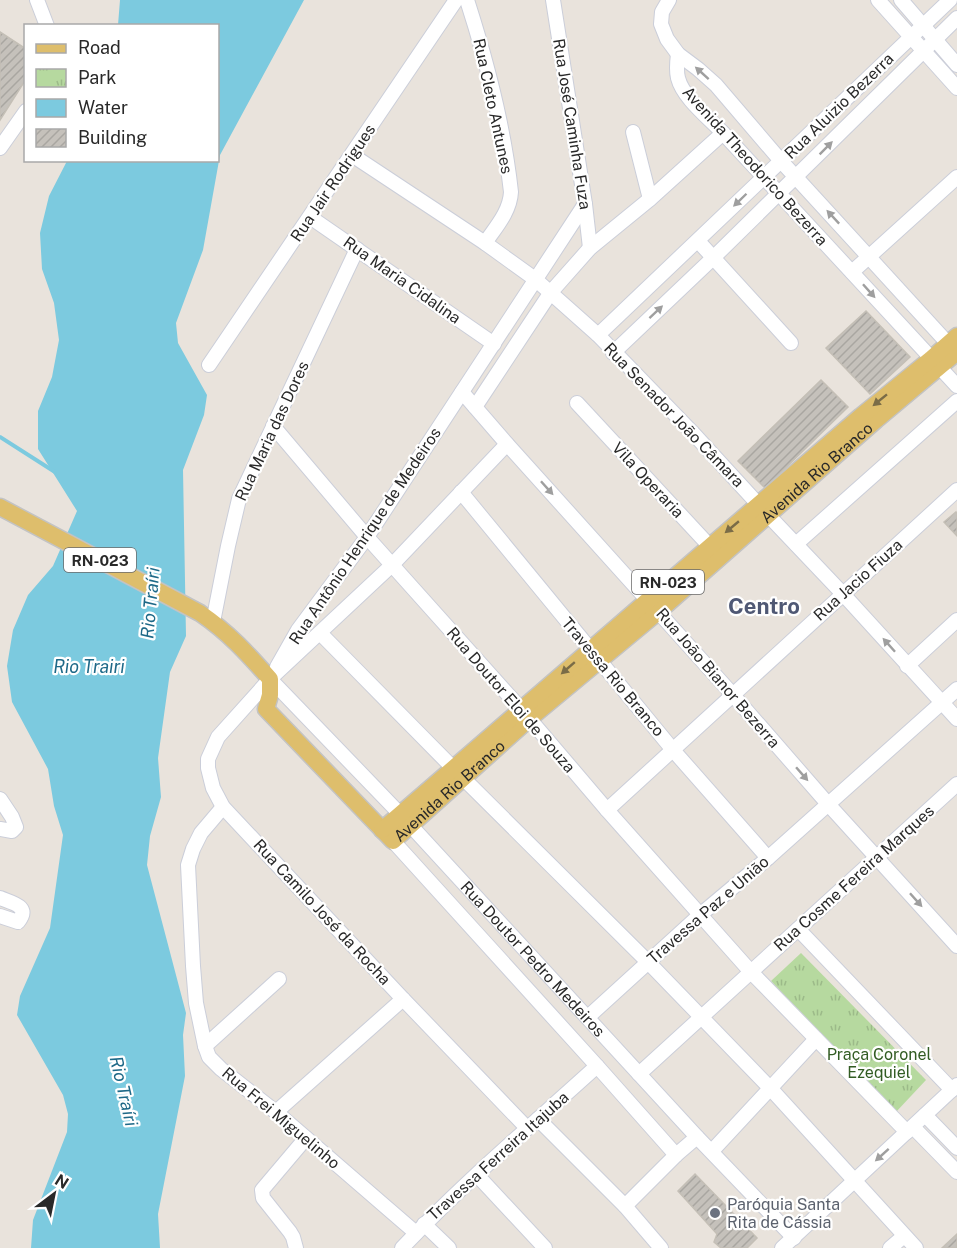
<svg xmlns="http://www.w3.org/2000/svg" width="957" height="1248" font-family="'Public Sans',sans-serif">
  <style>
    .park { fill: url(#park-tufts) }
    .water { fill: #7ccadf }
    .lines { fill: none; stroke-linecap: round; stroke-linejoin: round }
    .stream { stroke: #7ccadf; stroke-width: 4 }
    .building { fill: url(#building-hatch); stroke: #c4bfb6; stroke-width: 1.5 }
    .minor-casing { stroke: #cbced9; stroke-width: 16 }
    .major-casing { stroke: #c3c3c3; stroke-width: 19 }
    .minor { stroke: #fff; stroke-width: 14 }
    .major { stroke: #debe6c; stroke-width: 16 }
    .oneway { fill: #9f9f9f }
    .oneway2 { fill: #7a6c47 }
    .worship-dot { fill: #6b7280; stroke: #fff; stroke-width: 2 }
    .labels { text-anchor: middle; dominant-baseline: central; stroke-width: 4.5; stroke-linejoin: round; paint-order: stroke }
    .shield { fill: #fff; stroke: #696969; stroke-width: 1.5 }
    .shield-label { font-size: 15px; font-weight: bold; fill: #292929 }
    .street-label { font-size: 16px; fill: #292929; stroke: #fff }
    .park-label { font-size: 16px; fill: #325c23; stroke: #fff }
    .worship-label { font-size: 16px; fill: #5b616d; stroke: #fff; text-anchor: start }
    .water-label { font-size: 18px; font-style: italic; fill: #1e6988; stroke: #fff }
    .district-label { font-size: 22px; font-weight: bold; fill: #4f5874; stroke: #fff }
  </style>
  <defs>
    <pattern id="park-tufts" width="24" height="20" patternUnits="userSpaceOnUse" patternTransform="scale(1.5)"><rect width="24" height="20" fill="#b6d99f"/><path d="M3 7l-1-3M5 7V3M7 7l1-3M15 17l-1-3M17 17v-4M19 17l1-3" fill="none" stroke="#9cba89"/></pattern>
    <pattern id="building-hatch" width="6" height="6" patternUnits="userSpaceOnUse" patternTransform="scale(1.5)"><rect width="6" height="6" fill="#c5c1bb"/><path d="M-1 1l2-2M0 6l6-6M5 7l2-2" fill="none" stroke="#a9a6a1"/></pattern>
  </defs>
  <rect width="100%" height="100%" fill="#e9e3dc"/>
  <!-- park -->
  <polygon class="park" points="801,953 926,1080 896,1112 771,981"/>
  <!-- water -->
  <polygon class="water" points="120,0 304,0 220,155 203,250 176,323 178,343 207,395 204,415 183,470 186,636 170,672 158,758 161,797 150,836 147,865 186,1013 183,1035 185,1076 158,1214 160,1248 31,1248 33,1220 67,1132 68,1114 63,1095 17,1015 20,996 50,928 63,835 54,806 48,769 12,702 7,666 13,630 28,595 53,566 77,511 38,449 38,411 52,377 59,340 54,303 42,269 40,233 49,196 67,161 218,160 218,26 118,25"/>
  <g class="lines">
    <!-- stream -->
    <polyline class="stream" points="0,437 55,472"/>
  </g>
  <!-- building -->
  <g class="building">
    <polygon points="0,32 26,49 26,79 0,120"/>
    <polygon points="866,311 910,357 870,394 826,348"/>
    <polygon points="821,380 848,407 765,488 738,461"/>
    <polygon points="956,512 957,514 957,536 944,522"/>
    <polygon points="695,1174 757,1238 747,1248 721,1248 714,1242 717,1234 678,1191"/>
    <polygon points="957,1234 957,1248 942,1248"/>
  </g>
  <g class="lines">
    <defs>
      <g id="minor">
        <polyline points="37,0 47,26"/>
        <path d="M467,0C487,62 504,127 511,192C510,212 495,228 485,243"/>
        <polyline points="553,0 585,204 590,248"/>
        <polyline points="669,0 662,12 661,24 667,39 678,54 698,69 716,85 781,161 954,350"/>
        <polyline points="878,0 957,88"/>
        <polyline points="901,0 957,65"/>
        <path d="M678,54C677,62 676,70 678,78C683,98 709,118 723,133L957,386"/>
        <polyline points="633,132 650,199"/>
        <polyline points="0,148 26,111"/>
        <polyline points="352,155 485,243 535,279 598,335 692,432 768,515 843,594 957,719"/>
        <polyline points="310,217 494,344"/>
        <polyline points="698,241 791,343"/>
        <polyline points="852,272 957,177"/>
        <polyline points="598,335 950,0"/>
        <polyline points="613,353 713,258 957,18"/>
        <polyline points="209,365 456,0"/>
        <polyline points="462,392 507,444 733,695 828,804 957,946"/>
        <polyline points="577,403 716,553"/>
        <polyline points="475,407 551,292 590,248 650,199 723,133"/>
        <polyline points="273,426 367,537 521,709 607,810 751,972 907,1132"/>
        <polyline points="507,444 392,565 270,679 218,737 208,759 208,768 213,788 223,807 403,999 527,1128"/>
        <polyline points="461,492 673,750 768,858"/>
        <polyline points="796,544 957,401"/>
        <polyline points="213,622 228,546 239,499 357,249"/>
        <polyline points="320,633 453,768"/>
        <polyline points="907,666 957,620"/>
        <polyline points="277,667 298,630 367,537 585,204"/>
        <path id="s1" d="M270,679L401,815L697,1137L794,1238"/>
        <polyline points="463,778 648,962 771,1089 916,1248"/>
        <polyline points="0,799 12,817 16,827 12,831 0,829"/>
        <polyline points="223,807 201,833 193,849 188,865 193,966 196,1003 205,1046 209,1057 221,1069 276,1112 416,1233"/>
        <polyline points="607,810 957,490"/>
        <polyline points="393,841 597,1066 676,1155"/>
        <path d="M0,898C12,903 31,906 18,922L0,916"/>
        <polyline points="798,929 952,1090"/>
        <polyline points="588,1017 700,915 768,858 957,689"/>
        <polyline points="205,1046 279,979"/>
        <polyline points="639,1074 957,784"/>
        <polyline points="276,1112 403,999"/>
        <polyline points="925,1115 957,1148"/>
        <polyline points="538,1119 625,1206 661,1248"/>
        <polyline points="913,1127 957,1172"/>
        <polyline points="712,1151 816,1039"/>
        <polyline points="477,1175 545,1248"/>
        <polyline points="625,1206 676,1155 697,1137"/>
        <polyline points="424,1224 449,1248"/>
        <polyline points="296,1248 293,1237 290,1232 263,1198 262,1190 306,1138"/>
        <path d="M402,1248C463,1183 531,1126 597,1066"/>
        <polyline points="782,1248 957,1085"/>
        <polyline points="890,1248 904,1236"/>
      </g>
      <g id="major">
        <path id="s2" d="M0,507L200,613C229,633 247,653 270,679V695L266,709L393,841L529,719L659,611L876,420L957,352"/>
        <polyline points="382,830 861,416 931,359 957,336"/>
      </g>
    </defs>
    <!-- minor casing -->
    <use href="#minor" class="minor-casing"/>
    <!-- major casing -->
    <use href="#major" class="major-casing"/>
    <!-- minor -->
    <use href="#minor" class="minor"/>
    <!-- major -->
    <use href="#major" class="major"/>
  </g>
  <!-- one-way arrows -->
  <defs><path id="oneway-solid" d="M-6-.8H1V-3.2L6.5 0L1 3.2V.8H-6Z" transform="scale(1.5)"/></defs>
  <g class="oneway">
    <use href="#oneway-solid" transform="translate(702 73) rotate(-138)"/>
    <use href="#oneway-solid" transform="translate(826 148) rotate(-45)"/>
    <use href="#oneway-solid" transform="translate(740 200) rotate(136)"/>
    <use href="#oneway-solid" transform="translate(833 217) rotate(-133)"/>
    <use href="#oneway-solid" transform="translate(869 291) rotate(48)"/>
    <use href="#oneway-solid" transform="translate(656 312) rotate(-43)"/>
    <use href="#oneway-solid" transform="translate(547 488) rotate(48)"/>
    <use href="#oneway-solid" transform="translate(889 645) rotate(-132)"/>
    <use href="#oneway-solid" transform="translate(802 774) rotate(49)"/>
    <use href="#oneway-solid" transform="translate(916 900) rotate(48)"/>
    <use href="#oneway-solid" transform="translate(882 1155) rotate(138)"/>
  </g>
  <g class="oneway2">
    <use href="#oneway-solid" transform="translate(880 400) rotate(141)"/>
    <use href="#oneway-solid" transform="translate(732 527) rotate(140)"/>
    <use href="#oneway-solid" transform="translate(568 668) rotate(139)"/>
  </g>
  <!-- markers -->
  <circle class="worship-dot" cx="715" cy="1213" r="6"/>
  <g class="labels">
    <!-- shield labels -->
    <g class="shield">
      <rect x="64" y="548" width="72" height="24" rx="4.5"/>
      <rect x="632" y="570" width="72" height="24" rx="4.5"/>
    </g>
    <g class="shield-label">
      <text x="100" y="560">RN-023</text>
      <text x="668" y="582">RN-023</text>
    </g>
    <!-- street labels -->
    <g class="street-label">
      <text transform="translate(493 106) rotate(78)">Rua Cleto Antunes</text>
      <text transform="translate(839 106) rotate(-44)">Rua Aluizio Bezerra</text>
      <text transform="translate(572 124) rotate(81)">Rua José Caminha Fuza</text>
      <text transform="translate(755 166) rotate(48)">Avenida Theodorico Bezerra</text>
      <text transform="translate(333 183) rotate(-56)">Rua Jair Rodrigues</text>
      <text transform="translate(402 280) rotate(35)">Rua Maria Cidalina</text>
      <text transform="translate(674 415) rotate(46)">Rua Senador João Câmara</text>
      <text transform="translate(272 431) rotate(-65)">Rua Maria das Dores</text>
      <text stroke="none"><textPath href="#s2" startOffset="1098">Avenida Rio Branco</textPath></text>
      <text transform="translate(648 480) rotate(47)">Vila Operaria</text>
      <text transform="translate(365 536) rotate(-56)">Rua Antônio Henrique de Medeiros</text>
      <text transform="translate(858 580) rotate(-42)">Rua Jacio Fiuza</text>
      <text transform="translate(613 677) rotate(50)">Travessa Rio Branco</text>
      <text transform="translate(718 678) rotate(49)">Rua João Bianor Bezerra</text>
      <text transform="translate(511 700) rotate(49)">Rua Doutor Eloi de Souza</text>
      <text stroke="none"><textPath href="#s2" startOffset="612">Avenida Rio Branco</textPath></text>
      <text transform="translate(854 878) rotate(-42)">Rua Cosme Fereira Marques</text>
      <text transform="translate(708 910) rotate(-41)">Travessa Paz e União</text>
      <text transform="translate(322 912) rotate(47)">Rua Camilo José da Rocha</text>
      <text stroke="none"><textPath href="#s1" startOffset="384">Rua Doutor Pedro Medeiros</textPath></text>
      <text transform="translate(281 1118) rotate(40)">Rua Frei Miguelinho</text>
      <text transform="translate(498 1156) rotate(-42)">Travessa Ferreira Itajuba</text>
    </g>
    <!-- park labels -->
    <g class="park-label">
      <text x="879" y="1054">Praça Coronel<tspan x="879" dy="18">Ezequiel</tspan></text>
    </g>
    <!-- worship labels -->
    <g class="worship-label">
      <text x="727" y="1204">Paróquia Santa<tspan x="727" dy="18">Rita de Cássia</tspan></text>
    </g>
    <!-- water labels -->
    <g class="water-label">
      <text transform="translate(150 603) rotate(-85)">Rio Traíri</text>
      <text x="89" y="666">Rio Trairi</text>
      <text transform="translate(124 1091) rotate(77)">Rio Traíri</text>
    </g>
    <!-- district labels -->
    <g class="district-label">
      <text x="764" y="606">Centro</text>
    </g>
  </g>
  <!-- legend -->
  <rect x="24" y="24" width="195" height="138" fill="#ffffff" stroke="#a9a9a9" stroke-width="1.5"/>
  <rect x="36" y="44" width="30" height="9" fill="#debe6c" stroke="#a9a9a9" stroke-width="1.5"/>
  <text x="78" y="54" font-size="18" fill="#292929">Road</text>
  <rect x="36" y="69" width="30" height="18" fill="url(#park-tufts)" stroke="#a9a9a9" stroke-width="1.5"/>
  <text x="78" y="84" font-size="18" fill="#292929">Park</text>
  <rect x="36" y="99" width="30" height="18" fill="#7ccadf" stroke="#a9a9a9" stroke-width="1.5"/>
  <text x="78" y="114" font-size="18" fill="#292929">Water</text>
  <rect x="36" y="129" width="30" height="18" fill="url(#building-hatch)" stroke="#a9a9a9" stroke-width="1.5"/>
  <text x="78" y="144" font-size="18" fill="#292929">Building</text>
  <!-- north arrow -->
  <g transform="translate(54 1194) rotate(32)" stroke="#ffffff" stroke-width="4.5" paint-order="stroke">
  <path d="M0-4.5L10 22L0 15L-10 22Z" fill="#292929"/>
  <text y="-9" font-size="16" font-weight="bold" text-anchor="middle" fill="#292929">N</text>
  </g>
</svg>
